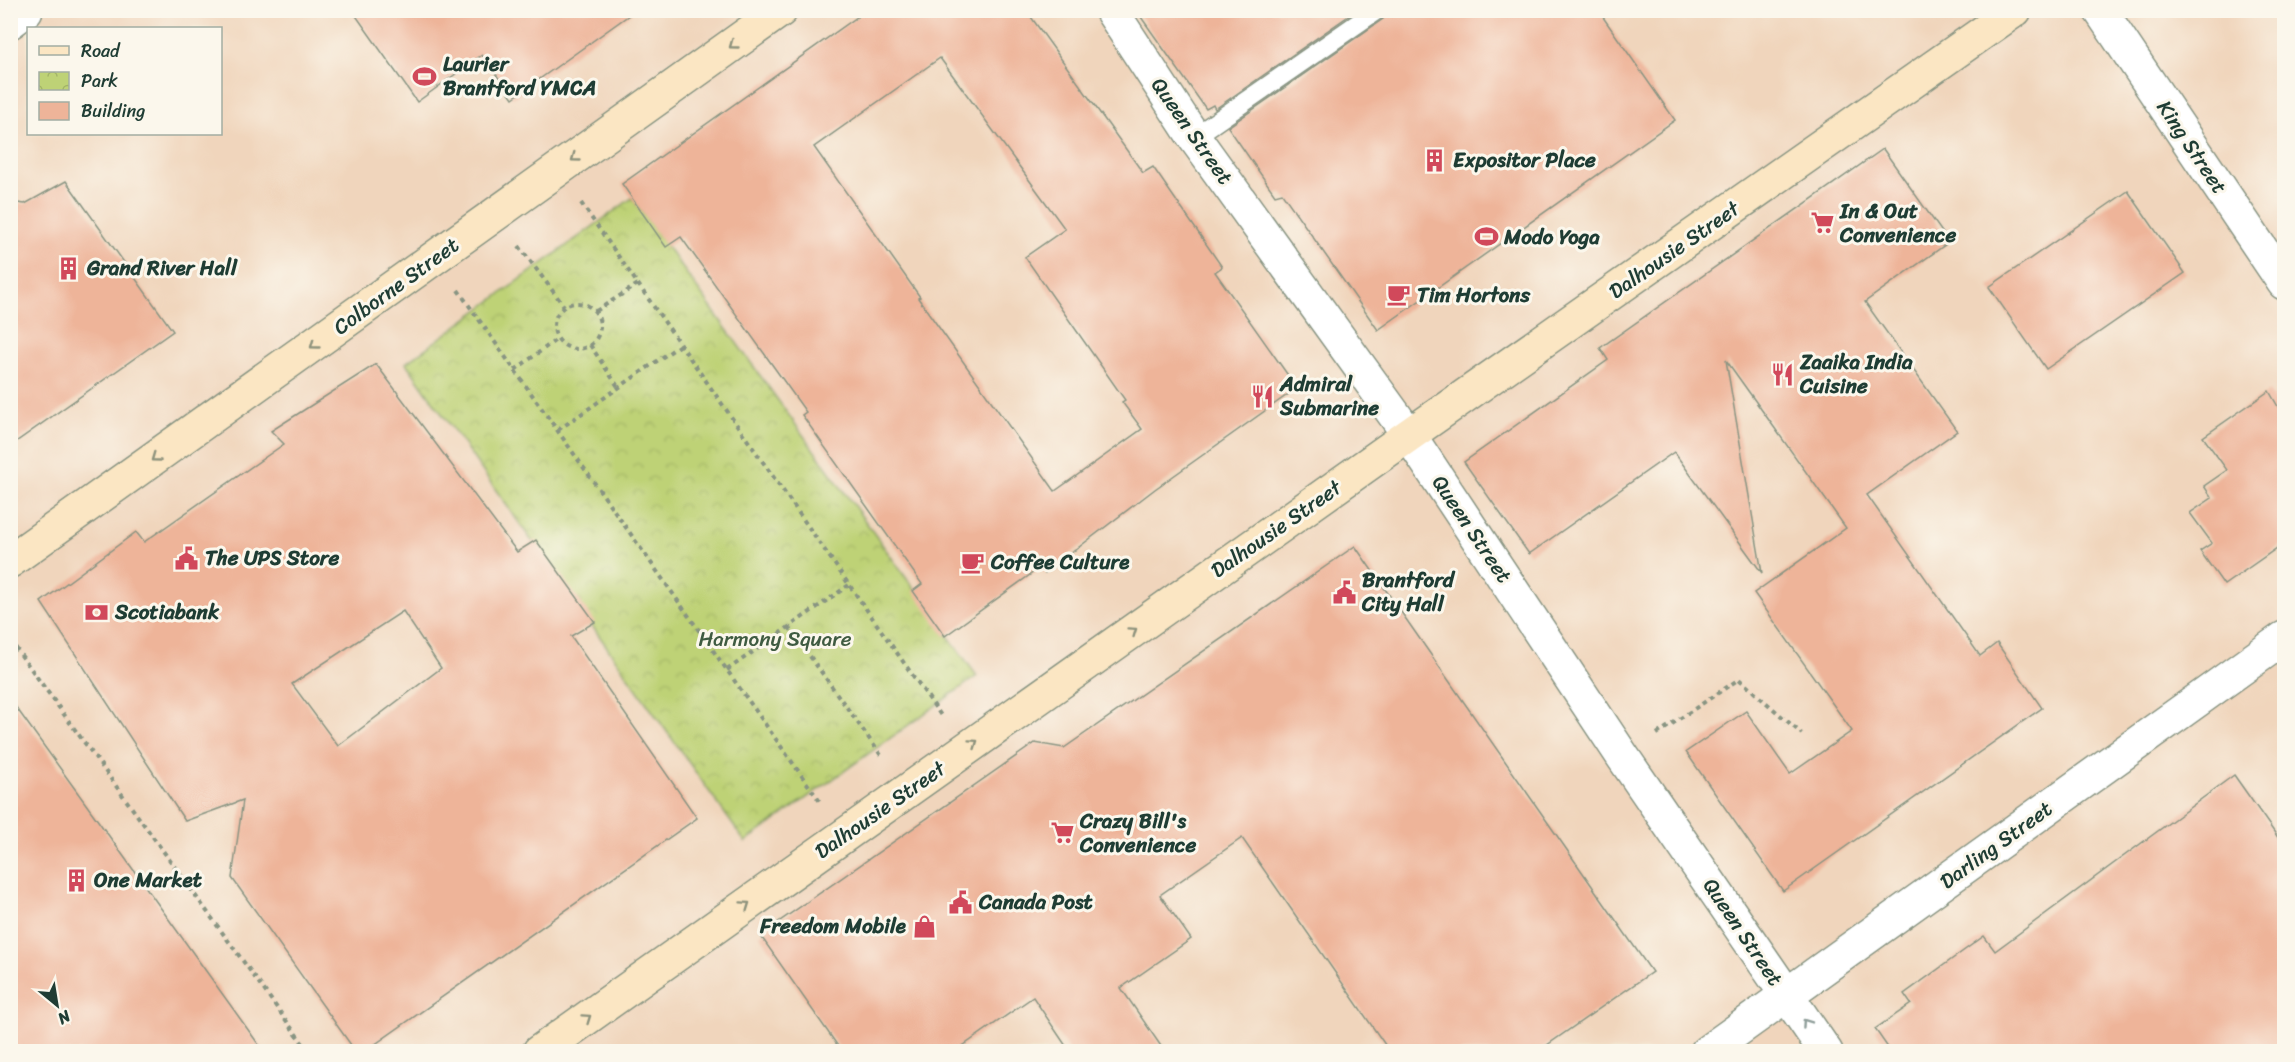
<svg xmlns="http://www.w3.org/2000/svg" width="2295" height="1062" font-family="Sriracha,sans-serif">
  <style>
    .built { fill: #f0d5bc; fill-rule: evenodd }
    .park { fill: url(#park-crowns); stroke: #6e8855; stroke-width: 1.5 }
    .building { fill: #eeb499; fill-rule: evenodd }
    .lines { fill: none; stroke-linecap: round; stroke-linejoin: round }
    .service-casing { stroke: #889482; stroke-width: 21 }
    .minor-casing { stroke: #889482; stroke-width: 36 }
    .secondary-casing { stroke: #889482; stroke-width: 36 }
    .path { stroke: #889482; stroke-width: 4; stroke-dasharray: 4.5 4.5; stroke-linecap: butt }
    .service { stroke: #fff; stroke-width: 18 }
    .minor { stroke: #fff; stroke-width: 33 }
    .secondary { stroke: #fbe6c3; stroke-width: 33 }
    .oneway { stroke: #8d927c }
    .oneway2 { stroke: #8f9e9a }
    .labels { text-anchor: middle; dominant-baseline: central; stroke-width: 6; stroke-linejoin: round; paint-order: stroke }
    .poi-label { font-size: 21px; font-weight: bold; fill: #1f3d34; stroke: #fbf7ec; text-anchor: start }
    .street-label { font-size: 21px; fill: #1f3d34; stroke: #fbf7ec }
    .park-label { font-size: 21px; fill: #3f5b41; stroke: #fbf7ec }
  </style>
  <defs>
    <pattern id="park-crowns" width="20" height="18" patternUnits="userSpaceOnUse" patternTransform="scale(1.5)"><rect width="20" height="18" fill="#bed276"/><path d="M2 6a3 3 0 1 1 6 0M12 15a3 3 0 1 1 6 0" fill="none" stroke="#a3b567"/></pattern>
  </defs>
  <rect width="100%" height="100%" fill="#fbf7ec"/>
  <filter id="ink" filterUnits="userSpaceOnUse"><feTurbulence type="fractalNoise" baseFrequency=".0167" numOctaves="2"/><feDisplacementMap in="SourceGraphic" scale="12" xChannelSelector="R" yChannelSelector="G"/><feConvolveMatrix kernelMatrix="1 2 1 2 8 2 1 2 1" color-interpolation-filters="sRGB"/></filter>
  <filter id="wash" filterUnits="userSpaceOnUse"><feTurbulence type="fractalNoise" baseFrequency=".008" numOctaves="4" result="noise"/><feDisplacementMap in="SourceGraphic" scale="24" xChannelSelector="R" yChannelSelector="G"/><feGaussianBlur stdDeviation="1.35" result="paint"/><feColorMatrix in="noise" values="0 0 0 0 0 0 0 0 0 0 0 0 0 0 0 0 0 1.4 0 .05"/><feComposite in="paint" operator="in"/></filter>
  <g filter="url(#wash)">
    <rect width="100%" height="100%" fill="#f1ead1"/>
    <!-- built -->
    <path class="built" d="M11,11H2284V1051H11ZM28,28H220V134H28Z"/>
    <!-- park -->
    <polygon class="park" points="632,198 977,676 745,842 406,363"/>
    <g id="blocks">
      <!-- building -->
      <g class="building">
        <polygon points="352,10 636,10 513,98 482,55 417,102"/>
        <path d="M867,10H1026L1143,173L1153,167L1222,267L1215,272L1297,388L1155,489L1045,573L1041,567L945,636L913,591L922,584L802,415L806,412L681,237L666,247L622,184ZM940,58L1065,229L1025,257L1125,400L1122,402L1142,429L1055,491L918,298L920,297L814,147Z"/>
        <polygon points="1136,10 1357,10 1215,109 1213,105 1206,109"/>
        <polygon points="1388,10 1598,10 1675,120 1378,330 1282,193 1275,195 1228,127 1383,19"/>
        <polygon points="1883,149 1949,242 1865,302 1957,431 1867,495 1980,656 1997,643 2042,708 1783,891 1686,752 1746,711 1790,774 1852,731 1754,593 1846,528 1726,360 1762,573 1674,452 1529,554 1464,462 1608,360 1600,348"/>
        <polygon points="66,181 173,331 10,446 10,202 25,204"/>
        <polygon points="2128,191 2185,273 2046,369 1989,287"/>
        <path d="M376,364L517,552L536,540L595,622L571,636L697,818L364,1052H356L232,878L243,800L185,821L41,602L136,532L144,542L284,444L271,431ZM403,611L441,668L338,746L292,684Z"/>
        <polygon points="2269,391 2284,417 2284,543 2224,585 2200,551 2212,543 2190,513 2212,498 2204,486 2227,470 2203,437"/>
        <polygon points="1355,546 1652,972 1537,1052 1390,1052 1242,838 1160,895 1191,939 1121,988 1165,1052 1070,1052 1033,997 954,1052 842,1052 760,935 1035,743 1064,748"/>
        <polygon points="10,699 122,854 264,1052 10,1052"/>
        <polygon points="2234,775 2284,846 2284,1052 1891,1052 1875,1029 1911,1004 1904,994 1984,936 1995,951"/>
      </g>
    </g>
  </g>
  <g filter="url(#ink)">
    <use href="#blocks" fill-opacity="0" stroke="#889482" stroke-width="1.5"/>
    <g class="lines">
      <defs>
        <polyline id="service" points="1194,137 1377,10"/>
        <g id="minor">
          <polyline points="1111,10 1194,137 1409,435 1623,757 1826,1052"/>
          <polyline points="2100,10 2284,283"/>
          <polyline points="10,22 26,10"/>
          <polyline points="1707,1052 2284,638"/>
        </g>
        <g id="secondary">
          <polyline points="10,561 781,10"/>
          <polyline points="539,1052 1409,435 2015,10"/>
        </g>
      </defs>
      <!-- service casing -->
      <use href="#service" class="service-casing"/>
      <!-- minor casing -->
      <use href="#minor" class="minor-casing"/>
      <!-- secondary casing -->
      <use href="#secondary" class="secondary-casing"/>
      <!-- path -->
      <g class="path">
        <polyline points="581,203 942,717"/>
        <polyline points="519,246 564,306"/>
        <polyline points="458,290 821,803"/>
        <circle cx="577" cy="326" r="23"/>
        <polyline points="596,311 638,284"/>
        <polyline points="590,345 619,388"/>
        <polyline points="515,370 557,339"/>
        <polyline points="558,430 680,345"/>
        <polyline points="789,627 883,758"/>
        <polyline points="10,640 309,1052"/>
        <polyline points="727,670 849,585"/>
        <polyline points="1657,734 1739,679 1802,734"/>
      </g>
      <!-- service -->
      <use href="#service" class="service"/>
      <!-- minor -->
      <use href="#minor" class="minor"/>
      <!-- secondary -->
      <use href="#secondary" class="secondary"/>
    </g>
    <!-- one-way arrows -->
    <defs><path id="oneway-chevron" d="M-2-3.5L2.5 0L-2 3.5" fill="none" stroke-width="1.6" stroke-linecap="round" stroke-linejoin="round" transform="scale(1.5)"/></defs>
    <g class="oneway">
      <use href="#oneway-chevron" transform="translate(733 45) rotate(144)"/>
      <use href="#oneway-chevron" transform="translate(575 158) rotate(144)"/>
      <use href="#oneway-chevron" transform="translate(314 345) rotate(144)"/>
      <use href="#oneway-chevron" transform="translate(155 458) rotate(144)"/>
      <use href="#oneway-chevron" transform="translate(1133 631) rotate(-35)"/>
      <use href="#oneway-chevron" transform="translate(974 743) rotate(-35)"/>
      <use href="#oneway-chevron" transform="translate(746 905) rotate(-35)"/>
      <use href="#oneway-chevron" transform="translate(587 1018) rotate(-35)"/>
    </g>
    <use class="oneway2" href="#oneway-chevron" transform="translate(1806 1023) rotate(-125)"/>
  </g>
  <!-- icons -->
  <defs>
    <symbol id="stadium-bare" viewBox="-9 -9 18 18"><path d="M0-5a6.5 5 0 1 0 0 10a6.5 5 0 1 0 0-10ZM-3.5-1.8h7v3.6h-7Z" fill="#d1495b" stroke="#fbf7ec" stroke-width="2.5" paint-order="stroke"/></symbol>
    <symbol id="building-bare" viewBox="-9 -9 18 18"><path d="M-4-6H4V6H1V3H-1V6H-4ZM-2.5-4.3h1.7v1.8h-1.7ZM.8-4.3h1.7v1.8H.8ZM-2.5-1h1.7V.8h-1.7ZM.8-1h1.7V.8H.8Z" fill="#d1495b" stroke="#fbf7ec" stroke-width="2.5" paint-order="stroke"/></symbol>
    <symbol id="supermarket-bare" viewBox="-9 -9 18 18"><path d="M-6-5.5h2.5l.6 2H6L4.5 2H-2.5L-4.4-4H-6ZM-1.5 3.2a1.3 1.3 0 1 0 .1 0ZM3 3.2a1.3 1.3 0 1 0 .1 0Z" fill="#d1495b" stroke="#fbf7ec" stroke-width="2.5" paint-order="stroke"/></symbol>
    <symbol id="cafe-bare" viewBox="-9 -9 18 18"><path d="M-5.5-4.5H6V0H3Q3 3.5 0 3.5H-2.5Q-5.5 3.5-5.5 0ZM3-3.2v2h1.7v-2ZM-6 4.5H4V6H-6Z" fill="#d1495b" stroke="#fbf7ec" stroke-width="2.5" paint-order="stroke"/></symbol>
    <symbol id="restaurant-bare" viewBox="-9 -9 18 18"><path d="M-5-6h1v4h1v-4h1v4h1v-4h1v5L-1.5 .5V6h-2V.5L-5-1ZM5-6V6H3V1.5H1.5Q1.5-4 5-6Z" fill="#d1495b" stroke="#fbf7ec" stroke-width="2.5" paint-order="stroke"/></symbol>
    <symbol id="civic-bare" viewBox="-9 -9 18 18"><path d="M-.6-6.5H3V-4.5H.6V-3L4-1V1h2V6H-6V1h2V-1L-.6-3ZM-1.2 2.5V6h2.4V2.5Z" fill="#d1495b" stroke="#fbf7ec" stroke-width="2.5" paint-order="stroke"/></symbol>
    <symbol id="bank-bare" viewBox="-9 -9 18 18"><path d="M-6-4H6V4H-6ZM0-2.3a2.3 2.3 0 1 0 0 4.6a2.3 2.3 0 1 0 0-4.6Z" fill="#d1495b" stroke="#fbf7ec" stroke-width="2.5" paint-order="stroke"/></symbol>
    <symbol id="shop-bare" viewBox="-9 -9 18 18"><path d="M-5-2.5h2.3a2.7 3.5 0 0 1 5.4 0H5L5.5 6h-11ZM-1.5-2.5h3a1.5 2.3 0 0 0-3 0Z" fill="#d1495b" stroke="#fbf7ec" stroke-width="2.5" paint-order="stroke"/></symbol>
  </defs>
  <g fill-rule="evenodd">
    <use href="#stadium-bare" x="408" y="60" width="33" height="33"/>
    <use href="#building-bare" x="1418" y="144" width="33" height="33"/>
    <use href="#supermarket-bare" x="1806" y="206" width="33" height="33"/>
    <use href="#stadium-bare" x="1470" y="220" width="33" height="33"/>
    <use href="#building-bare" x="52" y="252" width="33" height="33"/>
    <use href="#cafe-bare" x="1382" y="278" width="33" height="33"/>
    <use href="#restaurant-bare" x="1766" y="358" width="33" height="33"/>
    <use href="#restaurant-bare" x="1246" y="380" width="33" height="33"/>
    <use href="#civic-bare" x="170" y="542" width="33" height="33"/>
    <use href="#cafe-bare" x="956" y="546" width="33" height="33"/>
    <use href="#civic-bare" x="1328" y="576" width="33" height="33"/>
    <use href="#bank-bare" x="80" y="596" width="33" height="33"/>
    <use href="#supermarket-bare" x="1046" y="816" width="33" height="33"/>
    <use href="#building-bare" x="60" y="864" width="33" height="33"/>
    <use href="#civic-bare" x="944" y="886" width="33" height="33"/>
    <use href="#shop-bare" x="908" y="910" width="33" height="33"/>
  </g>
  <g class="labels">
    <!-- poi labels -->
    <g class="poi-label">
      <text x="443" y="64">Laurier<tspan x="443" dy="24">Brantford YMCA</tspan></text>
      <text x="1453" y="160">Expositor Place</text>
      <text x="1840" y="211">In &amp; Out<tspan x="1840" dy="24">Convenience</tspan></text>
      <text x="1504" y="237">Modo Yoga</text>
      <text x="87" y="268">Grand River Hall</text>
      <text x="1417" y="295">Tim Hortons</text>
      <text x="1800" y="362">Zaaika India<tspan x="1800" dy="24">Cuisine</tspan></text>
      <text x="1280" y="384">Admiral<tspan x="1280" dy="24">Submarine</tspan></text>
      <text x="205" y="558">The UPS Store</text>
      <text x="991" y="562">Coffee Culture</text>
      <text x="1362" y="580">Brantford<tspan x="1362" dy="24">City Hall</tspan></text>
      <text x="115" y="612">Scotiabank</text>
      <text x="1080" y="821">Crazy Bill's<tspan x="1080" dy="24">Convenience</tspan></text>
      <text x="94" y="880">One Market</text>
      <text x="979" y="902">Canada Post</text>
      <text x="906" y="926" text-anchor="end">Freedom Mobile</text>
    </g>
    <!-- street labels -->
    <g class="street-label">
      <text transform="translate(1192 131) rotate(55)">Queen Street</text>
      <text transform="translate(2192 147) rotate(56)">King Street</text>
      <text transform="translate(1674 250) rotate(-35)">Dalhousie Street</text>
      <text transform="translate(396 286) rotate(-36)">Colborne Street</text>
      <text transform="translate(1276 529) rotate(-35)">Dalhousie Street</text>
      <text transform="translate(1472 529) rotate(56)">Queen Street</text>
      <text transform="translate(880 810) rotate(-35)">Dalhousie Street</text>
      <text transform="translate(1996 845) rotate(-36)">Darling Street</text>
      <text transform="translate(1743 932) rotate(56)">Queen Street</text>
    </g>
    <!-- park labels -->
    <g class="park-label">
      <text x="775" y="639">Harmony Square</text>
    </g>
  </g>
  <!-- margin -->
  <rect width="2295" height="1062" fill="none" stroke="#fbf7ec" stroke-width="36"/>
  <!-- legend -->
  <rect x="27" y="27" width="195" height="108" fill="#fbf7ec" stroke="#a3ada2" stroke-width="1.5"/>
  <rect x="39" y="46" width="30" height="9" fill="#fbe6c3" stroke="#a3ada2" stroke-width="1.5"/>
  <text x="81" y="57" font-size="18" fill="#1f3d34">Road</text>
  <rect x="39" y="72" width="30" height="18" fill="url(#park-crowns)" stroke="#a3ada2" stroke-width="1.5"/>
  <text x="81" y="87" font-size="18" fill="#1f3d34">Park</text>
  <rect x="39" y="102" width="30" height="18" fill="#eeb499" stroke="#a3ada2" stroke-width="1.5"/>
  <text x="81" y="117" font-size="18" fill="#1f3d34">Building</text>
  <!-- north arrow -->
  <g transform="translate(57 1005) rotate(150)" stroke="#fbf7ec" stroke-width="4.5" paint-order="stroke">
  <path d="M0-4.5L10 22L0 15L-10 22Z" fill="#1f3d34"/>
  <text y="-9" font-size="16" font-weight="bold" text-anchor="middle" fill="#1f3d34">N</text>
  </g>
</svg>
